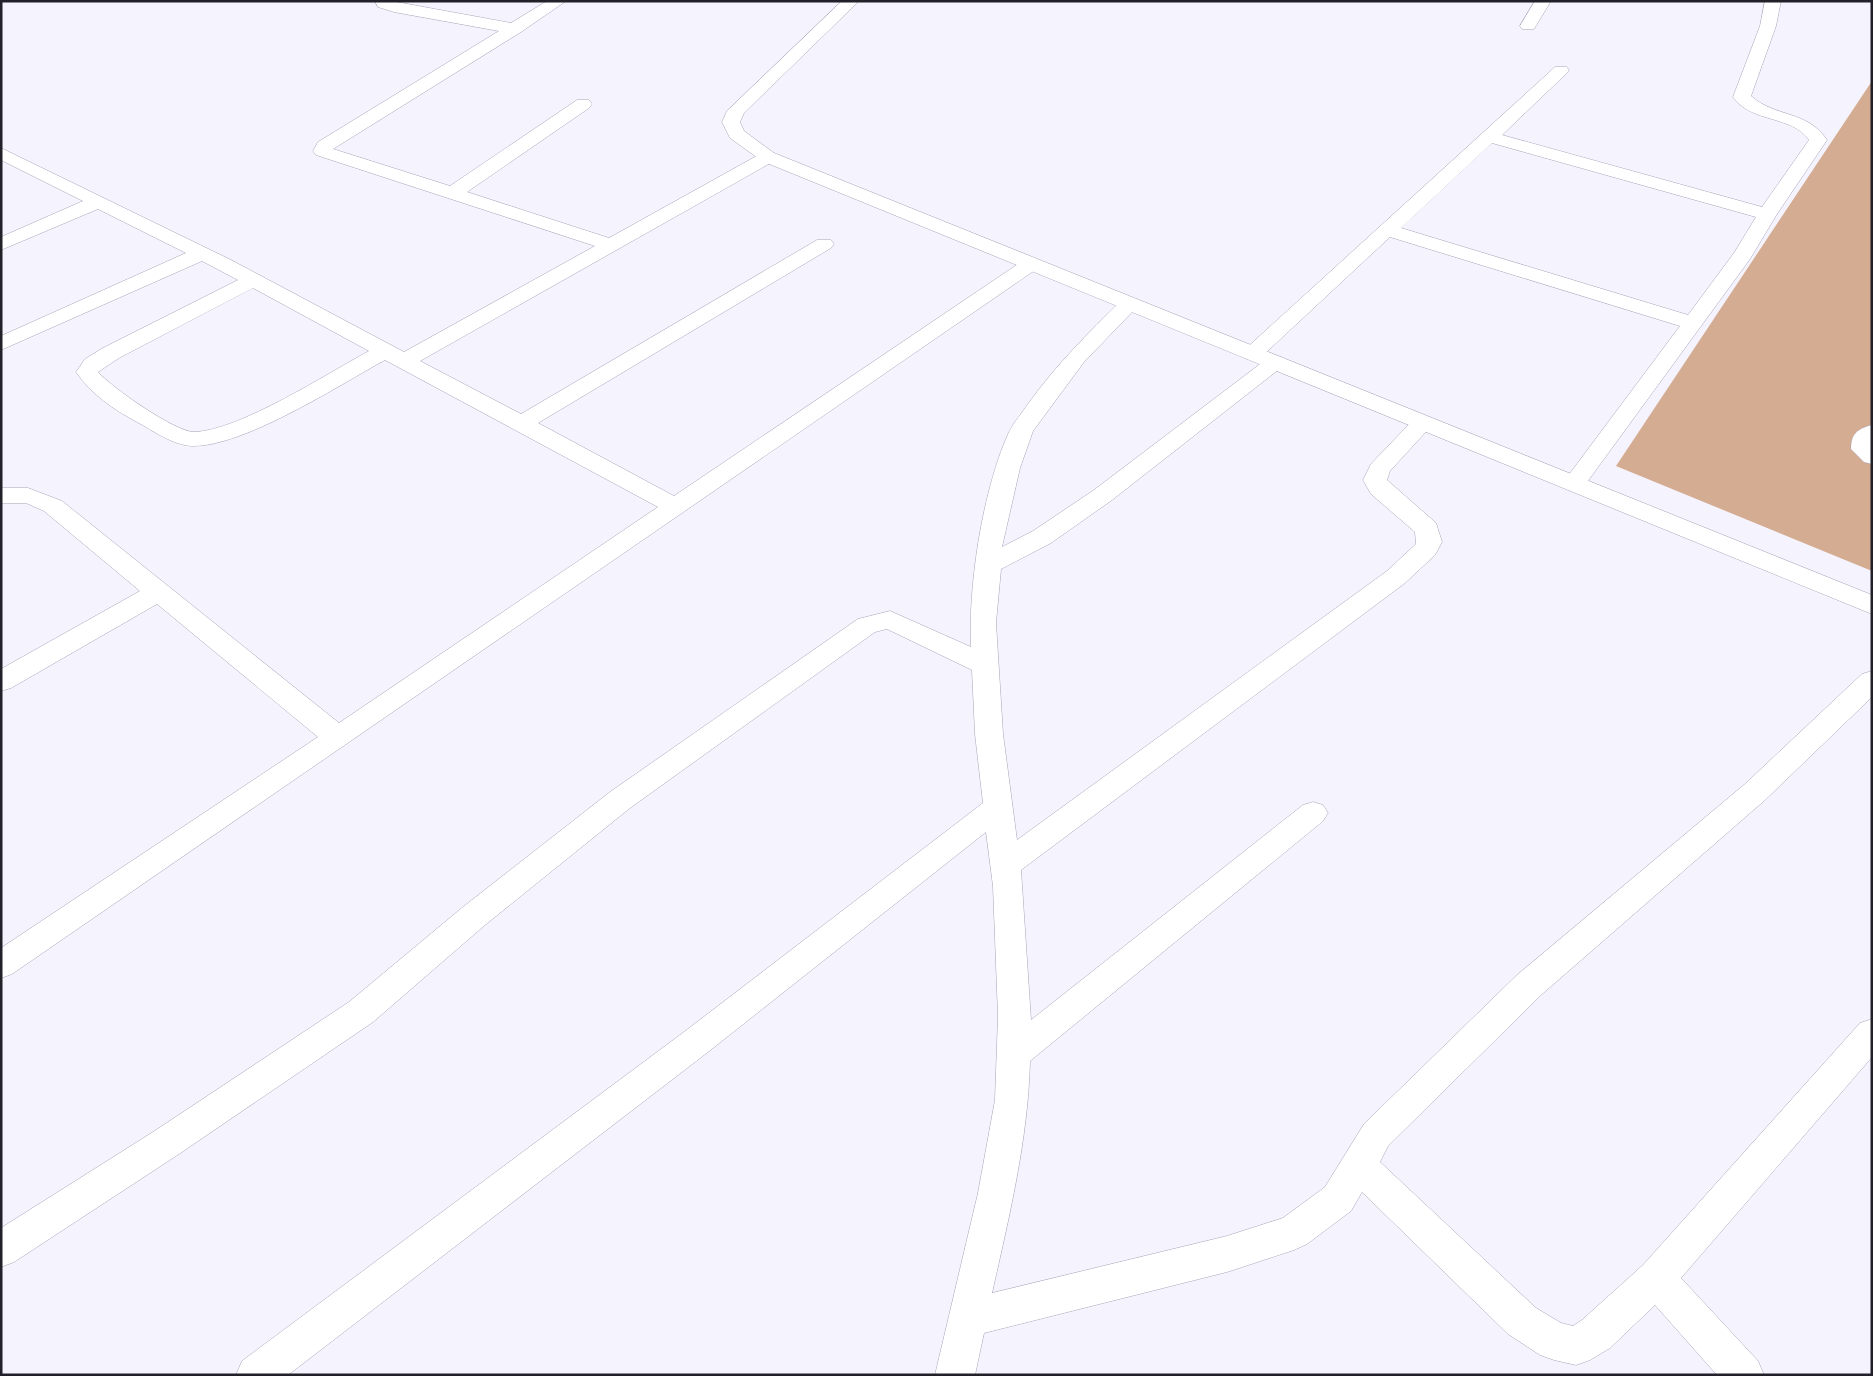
<svg xmlns="http://www.w3.org/2000/svg" width="1873" height="1376" font-family="'DejaVu Sans',sans-serif">
  <style>
    .forest { fill: #d4ac91 }
    .lines { fill: none; stroke-linecap: round; stroke-linejoin: round }
    .minor-casing { stroke: #a8a3b9; stroke-width: 1 }
    .tertiary-casing { stroke: #a8a3b9; stroke-width: 1 }
    .minor { fill: #fff; fill-rule: evenodd }
    .tertiary { fill: #fff; fill-rule: evenodd }
  </style>
  <rect width="100%" height="100%" fill="#f5f3fd"/>
  <!-- forest -->
  <polygon class="forest" points="1872,81 1872,571 1616,466"/>
  <g class="lines">
    <defs>
      <g id="minor">
        <path d="M375,1H391L511,23L547,1H566L521,32L333,149L450,186L577,100H589L592,104L589,108L467,192L609,238L762,153H774L777,157L774,161L420,361L521,414L817,240H831L834,244L831,248L538,423L674,496L1024,260L1031,258L1038,260L1041,264L1038,268L12,974L1,978V948L318,737L157,604L11,688L1,691V669L140,591L44,511L26,503H1V488H28L62,501L339,723L658,507L385,360C339,385 244,447 192,446C172,445 154,431 137,422C113,409 92,395 76,372L85,359L103,348L238,280L202,261L1,350V336L186,253L98,209L1,250V237L83,201L1,160V148L231,260L404,352L595,246L316,155L313,151L318,142L499,31L394,12L378,7ZM253,288L369,351C328,373 239,431 194,432C175,432 111,387 98,372L119,358Z"/>
        <polygon points="1535,1 1551,1 1534,29 1522,29 1520,26"/>
        <path d="M1765,1H1781L1776,26L1751,96C1776,118 1807,110 1827,140L1777,214L1750,259L1582,489L1574,491L1566,489L1562,484L1680,326L1390,237L1260,358L1252,360L1244,358L1241,353L1555,67H1567L1569,71L1502,135L1762,207L1809,140C1792,115 1751,123 1733,97L1760,26ZM1492,143L1756,217L1734,253L1688,315L1401,228Z"/>
        <path d="M1129,298L1136,300L1139,304L1136,308L1084,362L1033,431L1020,468L1002,547L1033,531L1094,490L1268,358L1276,356L1284,358L1287,363L1112,500L1051,543L1001,569L996,623L1003,734L1017,840L1387,571L1416,544L1415,532L1371,494L1363,480L1371,464L1415,418L1423,416L1431,418L1434,423L1390,471L1387,480L1436,523L1442,542L1435,555L1405,583L1021,870L1031,1020L1303,805L1313,802L1323,805L1328,813L1323,821L1030,1061C1028,1140 1009,1217 992,1293L1227,1236L1283,1218L1325,1187L1364,1124L1517,975L1745,784L1862,674L1872,671V697L1765,800L1541,995L1388,1146L1380,1162L1536,1308L1561,1323L1573,1326L1582,1320L1643,1265L1860,1023L1872,1019V1057L1681,1278L1758,1361L1764,1375H1717L1655,1305L1610,1348L1590,1360L1576,1365L1554,1360L1540,1355L1508,1334L1362,1192L1351,1211L1307,1244L1294,1250L1227,1272L984,1333L975,1375H935L978,1193L995,1100L998,1016L993,886L986,832L708,1052L288,1375H236L242,1361L684,1032L983,803L975,734L972,670L887,629L875,632L630,808L485,925L373,1022L179,1154L14,1262L1,1267V1228L153,1132L349,1002L463,907L610,792L858,619L890,611L971,647C968,584 983,489 1009,432C1014,422 1022,413 1028,404C1056,365 1088,333 1122,300Z"/>
        <path d="M1872,425V464L1864,462L1851,449C1851,434 1857,429 1872,425Z"/>
      </g>
      <polygon id="tertiary" points="842,1 859,1 744,113 740,122 744,131 774,153 1872,595 1872,614 762,161 730,138 722,122 727,111"/>
    </defs>
    <!-- minor casing -->
    <use href="#minor" class="minor-casing"/>
    <!-- tertiary casing -->
    <use href="#tertiary" class="tertiary-casing"/>
    <!-- minor -->
    <use href="#minor" class="minor"/>
    <!-- tertiary -->
    <use href="#tertiary" class="tertiary"/>
  </g>
  <!-- border -->
  <rect width="1873" height="1376" fill="none" stroke="#222028" stroke-width="5"/>
</svg>
